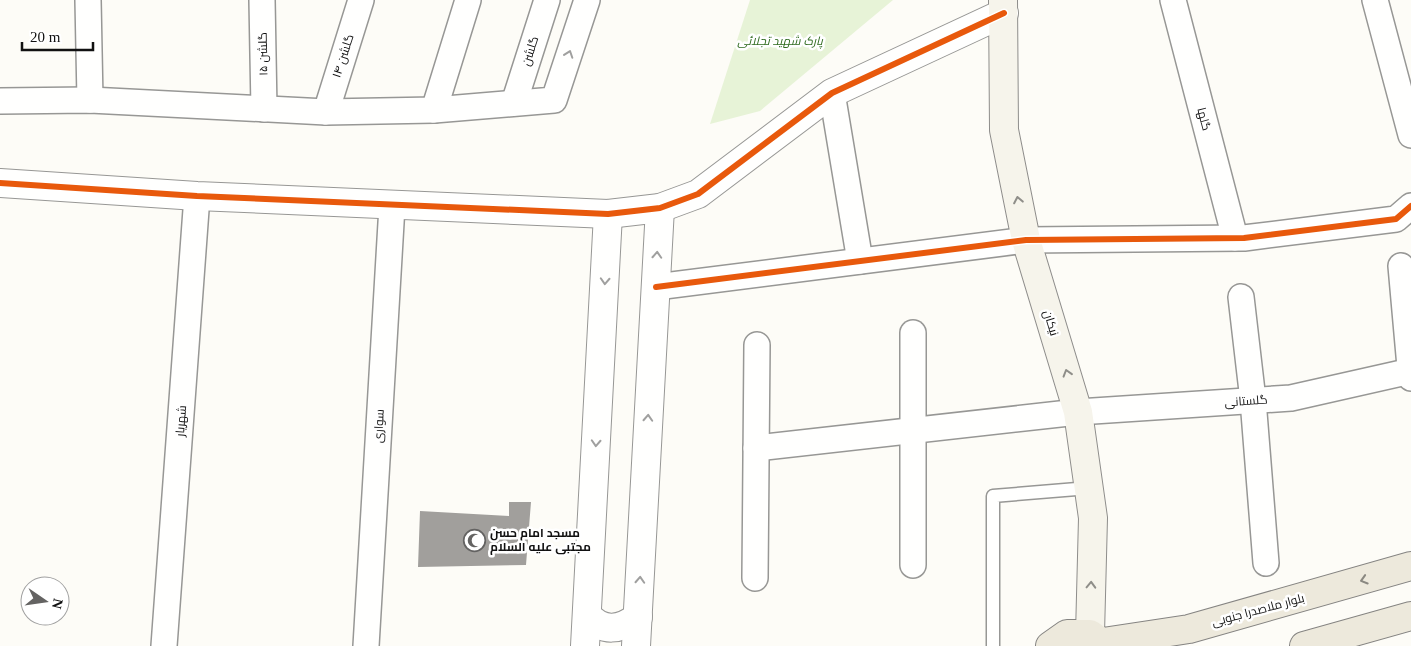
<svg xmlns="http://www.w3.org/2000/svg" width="1411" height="646" font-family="'Times New Roman',Cairo,serif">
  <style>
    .green { fill: #e7f3d7 }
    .building { fill: #a19f9c }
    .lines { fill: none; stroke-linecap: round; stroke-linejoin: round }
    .service-casing { stroke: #979795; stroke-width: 15 }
    .minor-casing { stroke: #979795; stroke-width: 28 }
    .tertiary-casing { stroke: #979795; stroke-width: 30 }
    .secondary-casing { stroke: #8e8d8b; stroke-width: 30 }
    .primary-casing { stroke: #858482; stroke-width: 30 }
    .service { stroke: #fffffe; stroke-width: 12 }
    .minor { stroke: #fffffe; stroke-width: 25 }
    .tertiary { stroke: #fffffe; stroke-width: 28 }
    .secondary { stroke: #f6f4eb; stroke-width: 28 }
    .primary { stroke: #ede9dc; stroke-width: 28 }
    .cycleway-casing { stroke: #fff; stroke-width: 9 }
    .cycleway { stroke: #e8590c; stroke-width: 6 }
    .oneway { stroke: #a0a09f }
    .oneway2 { stroke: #8f8e89 }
    .oneway3 { stroke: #8a8881 }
    .labels { text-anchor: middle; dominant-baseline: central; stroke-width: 5; stroke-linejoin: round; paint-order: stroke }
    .park-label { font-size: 12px; font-style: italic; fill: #2f6b1f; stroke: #fff }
    .street-label { font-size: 12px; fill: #111; stroke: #fff }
    .poi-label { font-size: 12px; font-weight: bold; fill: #111; stroke: #fff; text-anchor: start }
  </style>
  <rect width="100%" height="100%" fill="#fdfcf7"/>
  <!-- green -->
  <polygon class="green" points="750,0 893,0 760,111 710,124"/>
  <!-- building -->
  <polygon class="building" points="509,502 531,502 526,565 418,567 420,511 509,516"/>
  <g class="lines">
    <defs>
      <polyline id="service" points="993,646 993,496 1089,488"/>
      <g id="minor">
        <polyline points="88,0 90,100"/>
        <polyline points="262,0 264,109"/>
        <polyline points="1173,0 1235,238"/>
        <polyline points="1375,0 1411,135"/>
        <polyline points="832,93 860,261"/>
        <polyline points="0,101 90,100 326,112 434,110 554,100 587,0"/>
        <polyline points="514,103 547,0"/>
        <polyline points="434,110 468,0"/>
        <polyline points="326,112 361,0"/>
        <polyline points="1401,266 1411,378"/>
        <polyline points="656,287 1026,240 1244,238 1396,219 1411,206"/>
        <polyline points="1241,297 1253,400 1266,563"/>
        <polyline points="756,448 1078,412 1291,398 1411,371"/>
        <polyline points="913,565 913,333"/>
        <polyline points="755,578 757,345"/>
        <polyline points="164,646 197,196"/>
        <polyline points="366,646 392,206"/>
      </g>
      <g id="tertiary">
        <polyline points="0,183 197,196 608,214 660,208 698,194 832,93 1004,13"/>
        <path d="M587,615C603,633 620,630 638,617"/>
        <polyline points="585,646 608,214"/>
        <polyline points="636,646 660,208"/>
      </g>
      <polyline id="secondary" points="1003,0 1004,130 1026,240 1078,412 1093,518 1090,634"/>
      <g id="primary">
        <polyline points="1103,642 1189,629 1411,566"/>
        <polyline points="1050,646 1067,634 1090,634 1106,646"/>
        <polyline points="1304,646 1411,616"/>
      </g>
    </defs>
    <!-- service casing -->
    <use href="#service" class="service-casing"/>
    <!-- minor casing -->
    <use href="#minor" class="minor-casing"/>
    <!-- tertiary casing -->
    <use href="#tertiary" class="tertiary-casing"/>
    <!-- secondary casing -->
    <use href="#secondary" class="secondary-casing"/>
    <!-- primary casing -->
    <use href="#primary" class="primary-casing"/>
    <!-- service -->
    <use href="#service" class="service"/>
    <!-- minor -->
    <use href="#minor" class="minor"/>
    <!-- tertiary -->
    <use href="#tertiary" class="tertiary"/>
    <!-- secondary -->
    <use href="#secondary" class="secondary"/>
    <!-- primary -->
    <use href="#primary" class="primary"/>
    <defs>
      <g id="cycleway">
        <polyline points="0,183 197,196 608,214 660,208 698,194 832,93 1004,13"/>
        <polyline points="656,287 1026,240 1244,238 1396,219 1411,206"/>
      </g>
    </defs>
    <!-- cycleway casing -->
    <use href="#cycleway" class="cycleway-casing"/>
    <!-- cycleway -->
    <use href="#cycleway" class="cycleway"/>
  </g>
  <!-- one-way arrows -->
  <defs><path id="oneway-chevron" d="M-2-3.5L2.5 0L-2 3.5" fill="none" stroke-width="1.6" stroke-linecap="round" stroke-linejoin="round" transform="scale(1.25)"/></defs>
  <g class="oneway">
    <use href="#oneway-chevron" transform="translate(569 54) rotate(-71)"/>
    <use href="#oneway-chevron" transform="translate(657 255) rotate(-87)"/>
    <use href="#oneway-chevron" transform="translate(605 281) rotate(93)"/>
    <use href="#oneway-chevron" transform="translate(648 418) rotate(-87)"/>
    <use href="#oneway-chevron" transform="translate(596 443) rotate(93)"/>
    <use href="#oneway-chevron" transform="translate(640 580) rotate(-87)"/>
  </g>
  <g class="oneway2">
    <use href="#oneway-chevron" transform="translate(1018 200) rotate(-101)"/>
    <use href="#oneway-chevron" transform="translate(1067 373) rotate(-107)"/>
    <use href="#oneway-chevron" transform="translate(1091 585) rotate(-88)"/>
  </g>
  <use class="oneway3" href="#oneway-chevron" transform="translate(1364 580) rotate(163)"/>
  <!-- icons -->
  <defs>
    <symbol id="mosque-ring" viewBox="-11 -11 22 22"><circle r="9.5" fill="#fff" stroke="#646362" stroke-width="1.5"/><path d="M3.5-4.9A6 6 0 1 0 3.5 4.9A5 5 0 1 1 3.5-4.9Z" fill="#646362"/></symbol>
  </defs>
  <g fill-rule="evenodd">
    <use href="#mosque-ring" x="462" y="528" width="25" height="25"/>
  </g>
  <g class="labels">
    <!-- park labels -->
    <g class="park-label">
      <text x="780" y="41">پارک شهید تجلائی</text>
    </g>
    <!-- street labels -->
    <g class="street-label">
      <text transform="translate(530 51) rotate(-72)">گلشن</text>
      <text transform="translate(263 54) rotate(-91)">گلشن ۱۵</text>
      <text transform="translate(343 56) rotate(-72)">گلشن ۱۴</text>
      <text transform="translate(1204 119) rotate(75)">گلها</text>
      <text transform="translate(1051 323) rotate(73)">نیکان</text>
      <text transform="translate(1246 401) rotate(-4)">گلستانی</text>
      <text transform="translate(181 421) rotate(-86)">شهریار</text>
      <text transform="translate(379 426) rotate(-87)">سواری</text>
      <text transform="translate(1258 610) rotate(-15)">بلوار ملاصدرا جنوبی</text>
    </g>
    <!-- poi labels -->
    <g class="poi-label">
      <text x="490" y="533">مسجد امام حسن<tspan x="490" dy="14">مجتبی علیه السلام</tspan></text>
    </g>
  </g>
  <!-- north arrow -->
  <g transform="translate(45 601) rotate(103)"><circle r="24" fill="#ffffff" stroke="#a0a0a0"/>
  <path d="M0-4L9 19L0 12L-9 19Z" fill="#646362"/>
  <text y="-8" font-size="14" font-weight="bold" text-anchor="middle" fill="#111111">N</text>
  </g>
  <!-- scale -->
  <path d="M22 42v8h71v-8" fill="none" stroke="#111111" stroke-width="2.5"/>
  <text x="30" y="42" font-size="15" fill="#111111" stroke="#ffffff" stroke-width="4" paint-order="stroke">20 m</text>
</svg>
